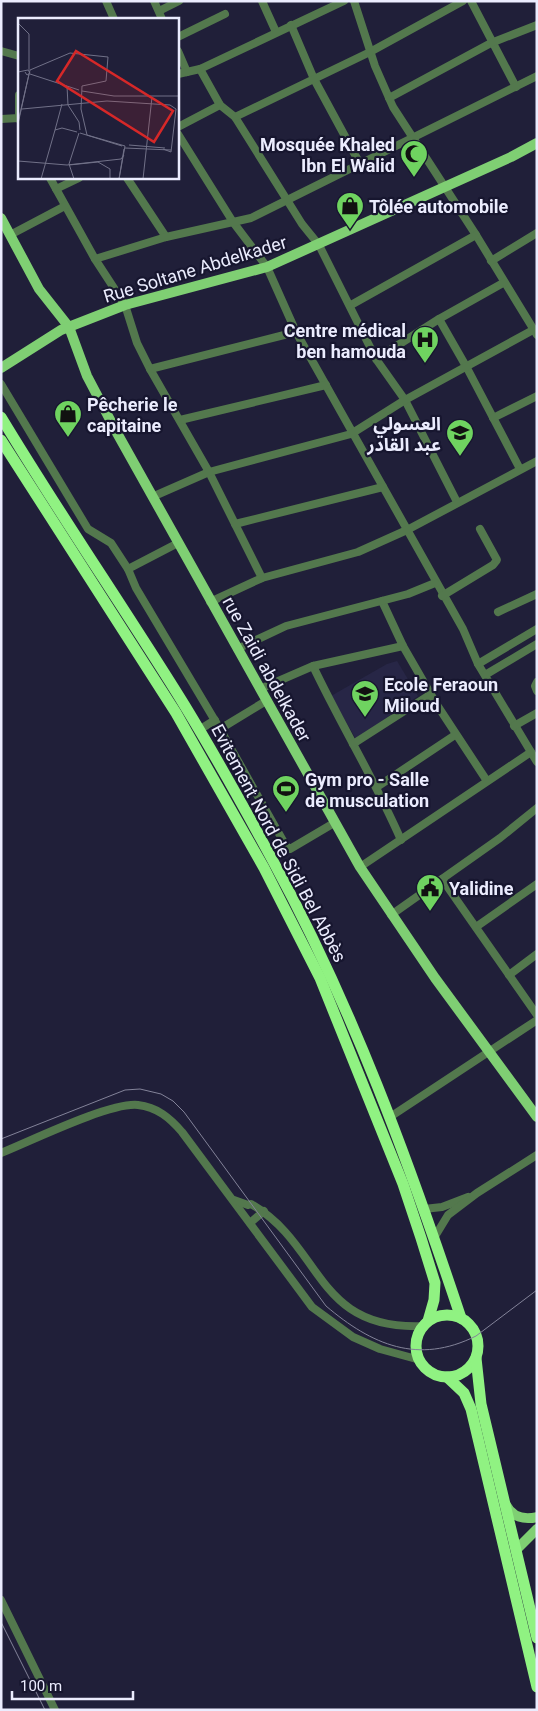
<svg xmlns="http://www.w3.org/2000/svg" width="538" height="1711" font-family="Roboto,'Noto Sans Arabic',sans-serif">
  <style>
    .built { fill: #272646 }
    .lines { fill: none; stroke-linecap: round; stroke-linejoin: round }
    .minor { stroke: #53784d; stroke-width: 8 }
    .major { stroke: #7fcf73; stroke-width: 10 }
    .highway { stroke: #90f282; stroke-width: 11 }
    .tram { stroke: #838399; stroke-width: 1 }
    .labels { text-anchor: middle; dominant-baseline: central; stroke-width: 4.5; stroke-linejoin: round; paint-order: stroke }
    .poi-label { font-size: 18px; font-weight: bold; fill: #ebecfe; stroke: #17162f; text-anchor: start }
    .street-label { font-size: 18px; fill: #ebecfe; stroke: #17162f }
    .inset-road { fill: none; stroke: #717188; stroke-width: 1 }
    .view { fill: #d62828; fill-opacity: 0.15; stroke: #d62828; stroke-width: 2.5 }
    .inset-edge { fill: none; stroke: #ebecfe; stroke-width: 2.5 }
  </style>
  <rect width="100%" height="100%" fill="#201f39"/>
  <!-- built -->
  <polygon class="built" points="397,661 418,696 356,739 331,696 387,664"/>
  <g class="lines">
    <!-- minor -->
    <g class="minor">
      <polyline points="106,1 114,19"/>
      <polyline points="154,1 162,19"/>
      <polyline points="262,1 276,32"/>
      <polyline points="354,1 375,66 393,107 476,235 537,335"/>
      <polyline points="471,1 516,87"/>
      <polyline points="159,11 179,1"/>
      <polyline points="291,25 314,79 360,164"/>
      <polyline points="178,37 225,14"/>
      <polyline points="1,51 19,56"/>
      <polyline points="178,51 187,72"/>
      <polyline points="200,69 220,105 235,117 302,224 319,245 376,359 405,400 457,502"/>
      <polyline points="178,74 200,69 344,1"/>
      <polyline points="19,95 19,119"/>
      <polyline points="389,98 491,43 537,25"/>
      <polyline points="235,117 370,52 463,1"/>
      <polyline points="1,119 19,118"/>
      <polyline points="178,127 220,105"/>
      <polyline points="178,134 233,222 267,267 296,332 463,629 478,664 537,762"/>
      <polyline points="50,178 95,259 125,305 137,343 150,369 209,472 262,578"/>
      <polyline points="127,178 166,237"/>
      <polyline points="56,189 79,178"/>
      <polyline points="10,235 65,206"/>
      <polyline points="95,259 166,237 251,218 537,76"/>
      <polyline points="491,261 537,233"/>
      <polyline points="351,305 476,235"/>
      <polyline points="439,319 467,368 520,469"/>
      <polyline points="376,359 439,319 503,283"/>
      <polyline points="150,369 296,332"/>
      <polyline points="1,384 88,529 111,543 128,569"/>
      <polyline points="493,418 537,396"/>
      <polyline points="180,420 326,385"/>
      <polyline points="152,497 209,472 351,434 405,400 533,330"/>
      <polyline points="235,524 383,487"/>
      <polyline points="178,543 128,569 136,588 220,729 286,846 290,849 334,823"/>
      <polyline points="442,596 493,565 497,560 480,529"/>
      <polyline points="382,601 403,646 437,705 487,781"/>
      <polyline points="210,602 262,578 358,552 407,530 537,461"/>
      <polyline points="498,612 537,594"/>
      <polyline points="237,649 286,626 408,594 435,583"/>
      <polyline points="478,664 537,629"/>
      <path d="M313,666C341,725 375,780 401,840"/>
      <polyline points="485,675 537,644"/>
      <polyline points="537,682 535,686 537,691"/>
      <polyline points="260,689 313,666 403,646"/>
      <polyline points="514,726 537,713"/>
      <polyline points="220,729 266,701"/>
      <polyline points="199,730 215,720"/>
      <polyline points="353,744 431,694"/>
      <polyline points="377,787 455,735"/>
      <polyline points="360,867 531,752"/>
      <polyline points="442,879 537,1015"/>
      <polyline points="391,915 500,838 537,808"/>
      <polyline points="476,927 537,884"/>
      <polyline points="509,975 537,954"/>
      <polyline points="390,1117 537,1020"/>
      <path d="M1,1153C31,1141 110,1102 138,1105C157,1107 170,1118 182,1132L312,1307L353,1337L380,1349L420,1360"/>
      <path d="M234,1200L248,1205L251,1204C324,1246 314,1331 424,1326"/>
      <polyline points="424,1209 442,1207 468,1197"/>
      <polyline points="250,1223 264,1211"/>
      <polyline points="434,1238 448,1215 477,1193 537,1155"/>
      <polyline points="1,1600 55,1710"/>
    </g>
    <!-- major -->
    <g class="major">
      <polyline points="1,218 39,289 69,327 87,376 117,433 360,867 435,978 537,1117"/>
      <polyline points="1,368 61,330 125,305 267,267 511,157 537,143"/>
      <path d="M506,1505C512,1517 524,1520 537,1517"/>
      <polyline points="516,1550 537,1529"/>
    </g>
    <!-- highway -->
    <g class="highway">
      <path d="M1,417C60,515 125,609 185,706C216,757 245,809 273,861C352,1006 409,1162 461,1318"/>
      <polyline points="1,440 176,713 264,868 320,978 403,1184 421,1238 435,1283 434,1300 428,1321"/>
      <circle cx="447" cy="1346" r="31"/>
      <polyline points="476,1358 481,1404 537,1638"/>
      <polyline points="447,1377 464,1393 471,1409 537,1687"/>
    </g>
    <!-- tram -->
    <g class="tram">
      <path d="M1,1139L125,1090L140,1089L161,1094L173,1101L184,1112L326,1306C372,1345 418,1365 476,1336L537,1290"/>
      <polyline points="1,1622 45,1710"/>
    </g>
  </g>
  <!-- icons -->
  <defs>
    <symbol id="mosque-pin" viewBox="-11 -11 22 30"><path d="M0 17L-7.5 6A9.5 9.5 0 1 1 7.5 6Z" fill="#6fd360" stroke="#17162f"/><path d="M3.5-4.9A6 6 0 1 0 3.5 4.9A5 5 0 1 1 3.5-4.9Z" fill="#111"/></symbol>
    <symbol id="shop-pin" viewBox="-11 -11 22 30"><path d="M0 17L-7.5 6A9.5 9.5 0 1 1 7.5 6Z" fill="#6fd360" stroke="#17162f"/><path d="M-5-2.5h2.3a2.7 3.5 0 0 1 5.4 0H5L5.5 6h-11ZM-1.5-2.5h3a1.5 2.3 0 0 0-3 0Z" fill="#111"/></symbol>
    <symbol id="hospital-pin" viewBox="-11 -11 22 30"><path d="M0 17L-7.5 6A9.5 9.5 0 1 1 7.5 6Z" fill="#6fd360" stroke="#17162f"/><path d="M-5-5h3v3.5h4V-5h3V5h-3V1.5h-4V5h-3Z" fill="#111"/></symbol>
    <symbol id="school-pin" viewBox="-11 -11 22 30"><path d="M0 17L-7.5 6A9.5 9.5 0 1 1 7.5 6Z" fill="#6fd360" stroke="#17162f"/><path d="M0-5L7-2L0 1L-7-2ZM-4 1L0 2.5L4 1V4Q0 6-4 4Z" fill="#111"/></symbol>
    <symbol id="stadium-pin" viewBox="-11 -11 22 30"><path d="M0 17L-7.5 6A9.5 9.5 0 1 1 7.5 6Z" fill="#6fd360" stroke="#17162f"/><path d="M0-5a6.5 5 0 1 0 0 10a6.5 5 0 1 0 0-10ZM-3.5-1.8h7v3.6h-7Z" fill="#111"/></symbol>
    <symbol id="civic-pin" viewBox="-11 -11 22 30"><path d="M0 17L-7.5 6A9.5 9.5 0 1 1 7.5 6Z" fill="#6fd360" stroke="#17162f"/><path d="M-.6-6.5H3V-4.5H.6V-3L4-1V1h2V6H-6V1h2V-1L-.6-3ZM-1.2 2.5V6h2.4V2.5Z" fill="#111"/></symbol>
  </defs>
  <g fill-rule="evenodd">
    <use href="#mosque-pin" x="398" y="138" width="32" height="43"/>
    <use href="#shop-pin" x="334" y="190" width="32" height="43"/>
    <use href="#hospital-pin" x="409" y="324" width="32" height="43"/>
    <use href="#shop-pin" x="52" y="398" width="32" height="43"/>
    <use href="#school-pin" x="444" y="417" width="32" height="43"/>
    <use href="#school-pin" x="349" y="678" width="32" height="43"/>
    <use href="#stadium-pin" x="270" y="773" width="32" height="43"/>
    <use href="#civic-pin" x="414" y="872" width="32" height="43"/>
  </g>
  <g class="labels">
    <!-- poi labels -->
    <g class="poi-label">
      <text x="395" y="144" text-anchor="end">Mosquée Khaled<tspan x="395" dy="21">Ibn El Walid</tspan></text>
      <text x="369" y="206">Tôlée automobile</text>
      <text x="406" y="330" text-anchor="end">Centre médical<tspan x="406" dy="21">ben hamouda</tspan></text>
      <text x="87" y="404">Pêcherie le<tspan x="87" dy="21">capitaine</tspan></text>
      <text x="441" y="423" text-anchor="end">العسولي<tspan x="441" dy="21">عبد القادر</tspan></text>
      <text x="384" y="684">Ecole Feraoun<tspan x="384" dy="21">Miloud</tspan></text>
      <text x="305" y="779">Gym pro - Salle<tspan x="305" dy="21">de musculation</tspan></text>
      <text x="449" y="888">Yalidine</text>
    </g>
    <!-- street labels -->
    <g class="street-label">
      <text transform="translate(195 269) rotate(-17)">Rue Soltane Abdelkader</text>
      <text transform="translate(267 669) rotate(61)">rue Zaidi abdelkader</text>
      <text transform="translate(279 843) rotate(62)">Evitement Nord de Sidi Bel Abbès</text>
    </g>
  </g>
  <!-- overview -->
  <g transform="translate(18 18)">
    <rect width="161" height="161" fill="#201f39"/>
    <path class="inset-road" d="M0,5L11,16V52M0,54L10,52L12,55L9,57L7,54M12,56L61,72M49,68L50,87L61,104L62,112M64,73L96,78H162M4,91L89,83L152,87L158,91L153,134L145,131M0,104L12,52L52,35L90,39L88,63L64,68L63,91L69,117L107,128L101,161M0,106L11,56M37,112L44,86M62,115L104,128M111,127L147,130M107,130L153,132M0,143L49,147L103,141L106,137M51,147L80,144L92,151V161M23,161L37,112L44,110L59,114M56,161L51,146L61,115M101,161L106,131M125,161L134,79"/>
    <path class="view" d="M58,33L155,93L136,124L39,63Z"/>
    <rect width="161" height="161" class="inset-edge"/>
  </g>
  <!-- border -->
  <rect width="538" height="1711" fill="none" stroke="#ebecfe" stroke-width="5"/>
  <!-- scale -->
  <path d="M12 1691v8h121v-8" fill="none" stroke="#ebecfe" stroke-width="2.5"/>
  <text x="20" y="1691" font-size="15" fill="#ebecfe" stroke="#17162f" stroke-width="4" paint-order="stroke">100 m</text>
</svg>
